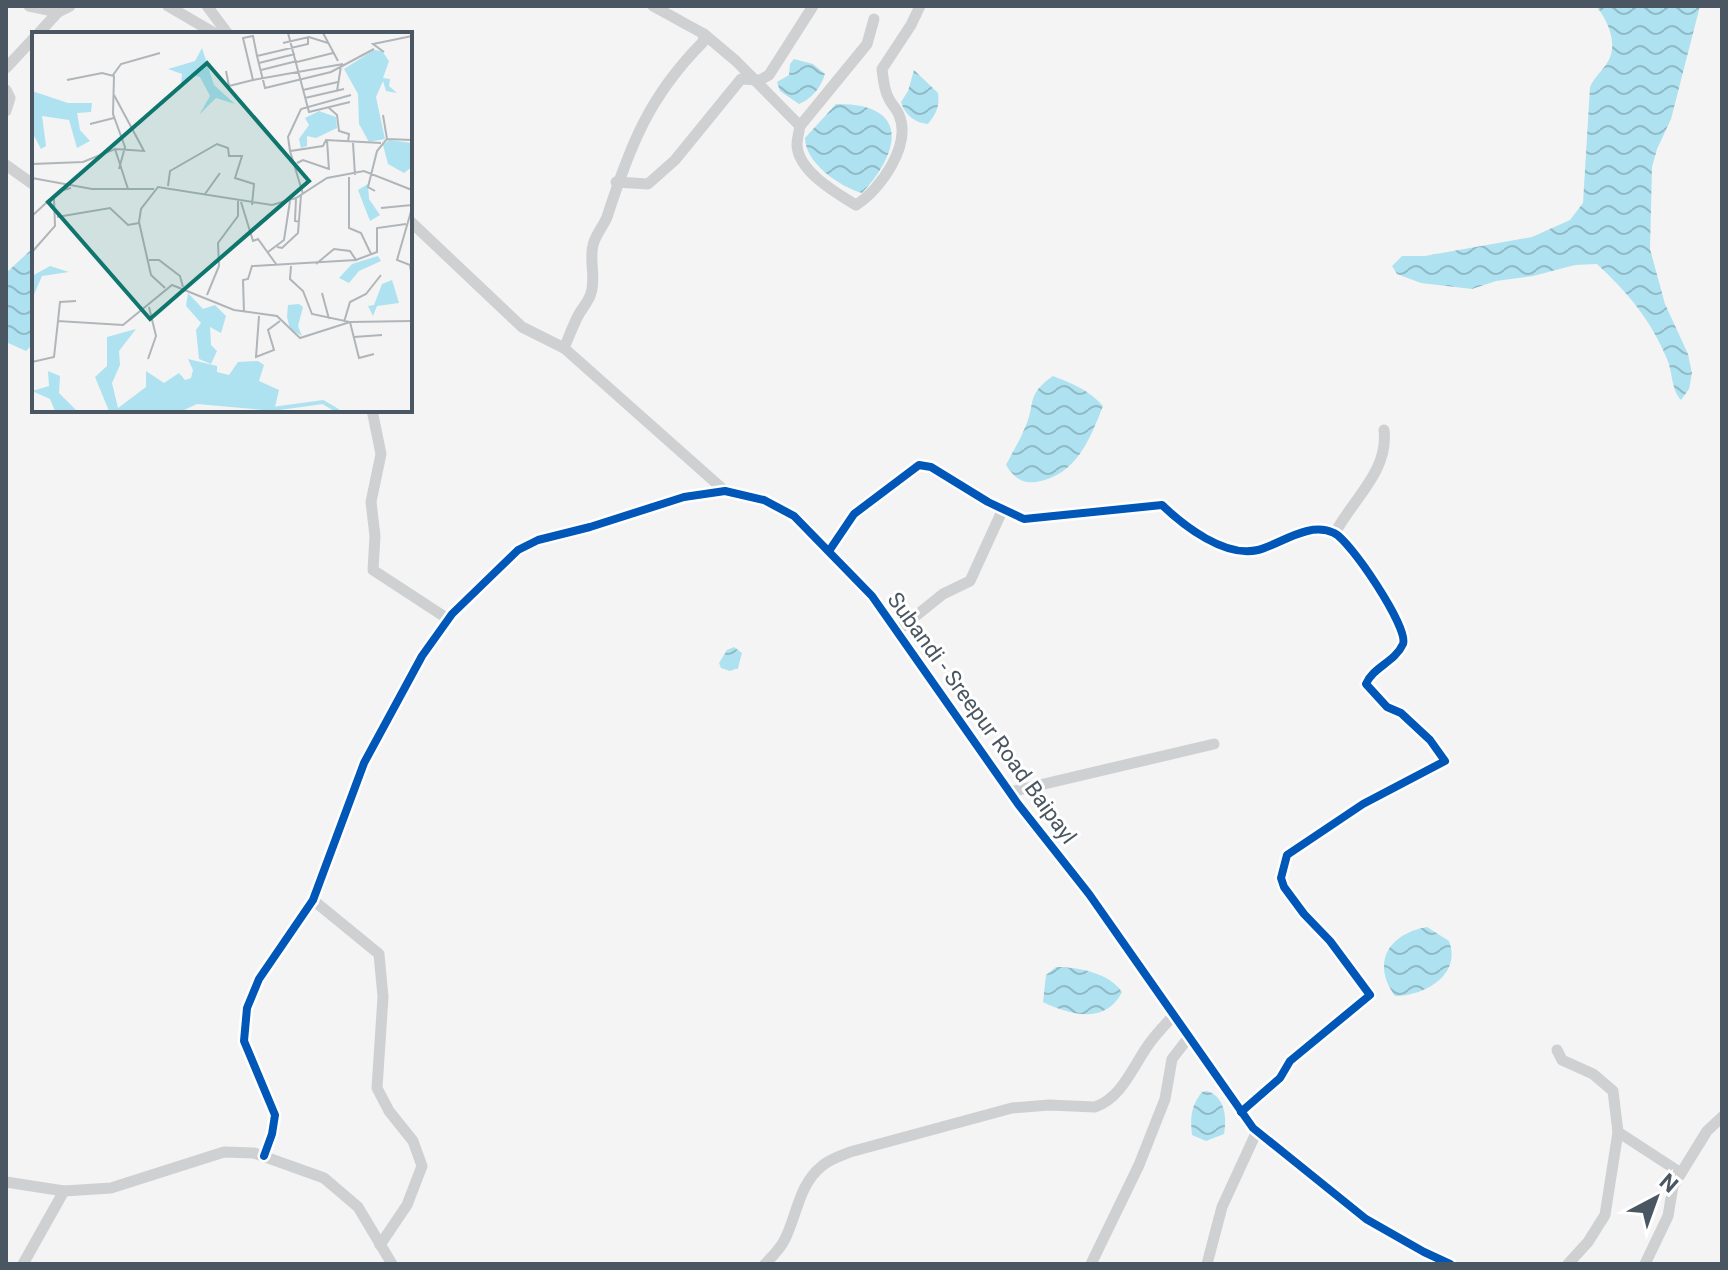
<svg xmlns="http://www.w3.org/2000/svg" width="1728" height="1270" font-family="Roboto,sans-serif">
  <style>
    .water { fill: url(#water-waves) }
    .lines { fill: none; stroke-linecap: round; stroke-linejoin: round }
    .minor { stroke: #ced0d2; stroke-width: 11 }
    .cycleway-casing { stroke: #fff; stroke-width: 13 }
    .cycleway { stroke: #0057b8; stroke-width: 8 }
    .labels { text-anchor: middle; dominant-baseline: central; stroke-width: 6; stroke-linejoin: round; paint-order: stroke }
    .street-label { font-size: 22px; fill: #4a5661; stroke: #fff }
    .inset-river { fill: none; stroke: #aee2f0; stroke-width: 4 }
    .inset-road { fill: none; stroke: #b0b5b9; stroke-width: 2 }
    .view { fill: #0f766e; fill-opacity: 0.15; stroke: #0f766e; stroke-width: 4 }
    .inset-edge { fill: none; stroke: #4a5661; stroke-width: 4 }
  </style>
  <defs>
    <pattern id="water-waves" width="16" height="10" patternUnits="userSpaceOnUse" patternTransform="scale(2)"><rect width="16" height="10" fill="#aee2f0"/><path d="M0 5q4-4 8 0t8 0" fill="none" stroke="#90bac6"/></pattern>
  </defs>
  <rect width="100%" height="100%" fill="#f4f4f4"/>
  <!-- water -->
  <g class="water">
    <path d="M1596,6H1700L1671,119L1657,149L1652,167L1650,249L1665,304L1688,354L1692,373L1689,389L1681,400C1671,389 1673,373 1667,359C1651,320 1628,293 1597,264L1575,265L1533,276L1496,281L1472,289L1421,283L1397,274L1392,266L1402,256H1425L1532,237L1570,220L1583,203L1590,87C1594,78 1599,74 1605,66C1620,47 1609,22 1596,6Z"/>
    <path d="M794,59L813,64L825,74C821,87 812,99 799,104L780,91L777,82L789,75L790,64Z"/>
    <path d="M914,70L938,93C940,106 936,114 928,124C915,123 905,115 901,102L908,91Z"/>
    <path d="M836,104C909,103 902,150 862,193C840,187 805,163 805,138Z"/>
    <polygon points="34,247 34,343 26,351 6,342 6,273"/>
    <path d="M1053,376C1073,384 1089,390 1103,406C1090,439 1076,476 1036,482C1021,484 1014,477 1006,465C1012,453 1019,442 1024,430C1037,404 1024,396 1053,376Z"/>
    <polygon points="734,647 742,653 738,668 730,671 721,668 719,663 727,650"/>
    <path d="M1427,927L1449,941C1462,975 1424,996 1395,996C1371,963 1388,934 1427,927Z"/>
    <path d="M1056,967C1079,967 1109,973 1122,992C1105,1025 1070,1015 1043,1002L1046,975Z"/>
    <path d="M1207,1091C1225,1097 1227,1117 1224,1134L1206,1141L1192,1135C1190,1117 1191,1106 1202,1092Z"/>
  </g>
  <g class="lines">
    <!-- minor -->
    <g class="minor">
      <polyline points="29,6 58,12 70,6"/>
      <polyline points="168,6 216,34"/>
      <polyline points="207,6 228,34"/>
      <polyline points="38,34 58,12"/>
      <path d="M704,34L736,61L800,126C799,132 797,139 797,145C798,171 836,193 856,205C880,190 912,145 899,115C897,109 892,105 889,99C884,90 883,79 882,69L911,25L920,6"/>
      <polyline points="6,68 34,38"/>
      <polyline points="6,90 10,98 6,111"/>
      <polyline points="800,126 867,44 874,19"/>
      <polyline points="6,165 34,185"/>
      <polyline points="616,182 648,184 675,160 741,79 760,80 769,75 813,6"/>
      <polyline points="410,221 522,327 564,348 725,491"/>
      <path d="M564,348C569,337 573,325 579,314C583,307 589,301 591,293C596,277 589,261 593,245C595,235 603,227 607,217C630,146 649,96 703,42L704,34L653,6"/>
      <polyline points="372,410 381,454 371,502 375,536 373,570 448,619"/>
      <path d="M1335,533C1353,499 1389,471 1384,430"/>
      <path d="M829,551L854,514L919,465L931,467L988,502L1024,519L1162,505C1184,526 1225,558 1258,550C1281,544 1309,521 1334,533C1350,540 1409,628 1403,644C1395,662 1373,667 1366,684L1387,707L1401,713L1430,740L1445,761L1363,804L1287,855L1281,878L1284,887L1304,914L1330,941L1370,995L1290,1061L1280,1078L1241,1112"/>
      <polyline points="897,631 943,594 970,581 1003,509"/>
      <polyline points="1010,792 1214,744"/>
      <polyline points="313,900 379,954 383,997 377,1088 389,1111 413,1141 422,1166 407,1205 380,1245"/>
      <polyline points="1557,1050 1562,1060 1593,1074 1613,1091 1618,1132 1681,1173"/>
      <polyline points="264,1156 272,1134 275,1115 244,1041 247,1008 259,979 313,900 364,763 422,656 452,614 518,550 538,540 590,527 684,497 725,491 764,500 794,516 872,596 1018,804 1089,894 1253,1128 1366,1219 1424,1252 1450,1264"/>
      <polyline points="6,1182 64,1191 111,1188 224,1152 254,1153 324,1178 358,1207 392,1264"/>
      <polyline points="23,1264 64,1191"/>
      <path d="M765,1264C772,1257 781,1248 785,1239C797,1215 799,1184 822,1166C830,1159 841,1156 850,1152L1012,1108L1049,1105L1095,1107C1122,1098 1133,1066 1149,1044C1156,1034 1166,1024 1174,1015"/>
      <polyline points="1091,1264 1139,1165 1165,1099 1172,1059 1189,1037"/>
      <polyline points="1207,1264 1222,1207 1257,1131"/>
      <polyline points="1568,1264 1588,1242 1605,1215 1618,1132"/>
      <polyline points="1645,1264 1668,1216 1673,1186 1707,1131 1722,1117"/>
    </g>
    <defs>
      <g id="cycleway">
        <path d="M829,551L854,514L919,465L931,467L988,502L1024,519L1162,505C1184,526 1225,558 1258,550C1281,544 1309,521 1334,533C1350,540 1409,628 1403,644C1395,662 1373,667 1366,684L1387,707L1401,713L1430,740L1445,761L1363,804L1287,855L1281,878L1284,887L1304,914L1330,941L1370,995L1290,1061L1280,1078L1241,1112"/>
        <polyline points="264,1156 272,1134 275,1115 244,1041 247,1008 259,979 313,900 364,763 422,656 452,614 518,550 538,540 590,527 684,497 725,491 764,500 794,516 872,596 1018,804 1089,894 1253,1128 1366,1219 1424,1252 1450,1264"/>
      </g>
    </defs>
    <!-- cycleway casing -->
    <use href="#cycleway" class="cycleway-casing"/>
    <!-- cycleway -->
    <use href="#cycleway" class="cycleway"/>
  </g>
  <g class="labels">
    <!-- street labels -->
    <g class="street-label">
      <text transform="translate(982 718) rotate(54)">Subandi - Sreepur Road Baipayl</text>
    </g>
  </g>
  <!-- overview -->
  <g transform="translate(32 32)">
    <rect width="380" height="380" fill="#f4f4f4"/>
    <path d="M170,16L182,53L203,72L184,66L167,83L178,64L168,45L161,43L149,53L150,42L136,37L163,29ZM342,18L350,19L357,29L351,46L358,47L357,54L365,61L354,59L351,49L344,65L353,107L337,110L327,92L326,62L312,37ZM0,59L36,71H60L59,80L45,81L48,98L58,109L45,116L37,88L10,84L14,114L9,117L0,100ZM287,79L304,85L305,96L284,106L275,104V114L269,116L267,107L277,93L273,86ZM357,108L380,111V135L372,141L356,132L351,113ZM336,152L337,167L348,183L338,189L326,158ZM346,224L349,229L327,239L317,251L307,246L320,232ZM18,234L37,240L10,244L0,267V244ZM360,248L367,271L345,274L341,284L336,274L342,273L350,252ZM156,261L171,277L183,273L194,284L189,301L178,295L179,313L185,319L179,332L167,327L164,298L169,291L154,274ZM267,272L271,275L266,294L270,304L258,297L255,285L256,273ZM104,297L87,319L88,333L80,351L86,376L114,355V339L132,351L147,341L153,348L159,346L161,338L156,327L185,334V340L197,343L206,330L226,329L232,333L227,349L247,358L242,379L165,372L150,379H77L63,345L75,334V305ZM16,339L28,344L27,361L45,379H23L18,367L0,359L17,354Z" fill="#aee2f0"/>
    <path class="inset-river" d="M240,377L291,370L306,379"/>
    <path class="inset-road" d="M256,1L277,80L318,70M291,1L306,29M276,6V12L225,24L233,56L299,40L342,17M251,11L277,5L296,11M352,20L341,12L380,4M225,24L221,4L211,6L221,48L311,32M265,30L301,21M227,31L263,22M229,38L265,29M194,39L197,54L221,48M81,43L89,32L128,21M35,48L70,41L82,44L81,82L93,115L87,137M271,58L306,50M305,59L309,34M82,63L112,119L83,117M319,63L269,77L256,105L258,119L291,114L294,108L349,111M273,66L312,57M296,75L305,83L307,99L317,102L316,110M58,92L82,86M355,107L380,108M295,108L297,138M321,111L323,143M258,119L271,162M265,131L271,128L297,137M0,132L51,130L83,117L96,157M317,145V196L329,201L339,222M0,146L60,157H122M136,154L138,139L185,112L196,116L197,124H210L203,146L222,152L220,173M343,159L336,155L345,119L355,107L351,83M173,162L188,141M264,166L263,189L268,190M209,170L221,209L226,207L244,232M349,176L380,173M380,176L365,228L378,233L380,246M0,184L27,159L39,156M25,185L78,176L96,193L107,191M245,215L250,216L266,201L269,163M0,220L23,194L22,167M236,220L252,208L258,169M117,228H127L148,244L151,255M284,232L302,217L318,219L324,228L345,220V196L374,192M259,234L258,247L271,259L280,282L318,290L327,326L342,322M133,256L119,243L107,190L109,177L126,155L240,173L264,166L295,146L332,139L380,158M290,261L297,287M175,263L187,234L186,211L206,184V169M212,280L211,248L216,247L220,234L324,228M227,284L224,325L242,318L236,298L248,289M26,289L28,270L44,269M312,290L318,270L334,262L349,243M322,305L350,303M116,327L124,304L117,275M0,330L22,325L26,289L91,293L140,253L202,278L245,284L268,306L318,290L380,289"/>
    <path class="view" d="M175,31L277,149L118,287L16,170Z"/>
    <rect width="380" height="380" class="inset-edge"/>
  </g>
  <!-- border -->
  <rect width="1728" height="1270" fill="none" stroke="#4a5661" stroke-width="16"/>
  <!-- north arrow -->
  <g transform="translate(1656 1198) rotate(41)" stroke="#ffffff" stroke-width="6" paint-order="stroke">
  <path d="M0-6L14 30L0 20L-14 30Z" fill="#4a5661"/>
  <text y="-12" font-size="22" font-weight="bold" text-anchor="middle" fill="#4a5661">N</text>
  </g>
</svg>
